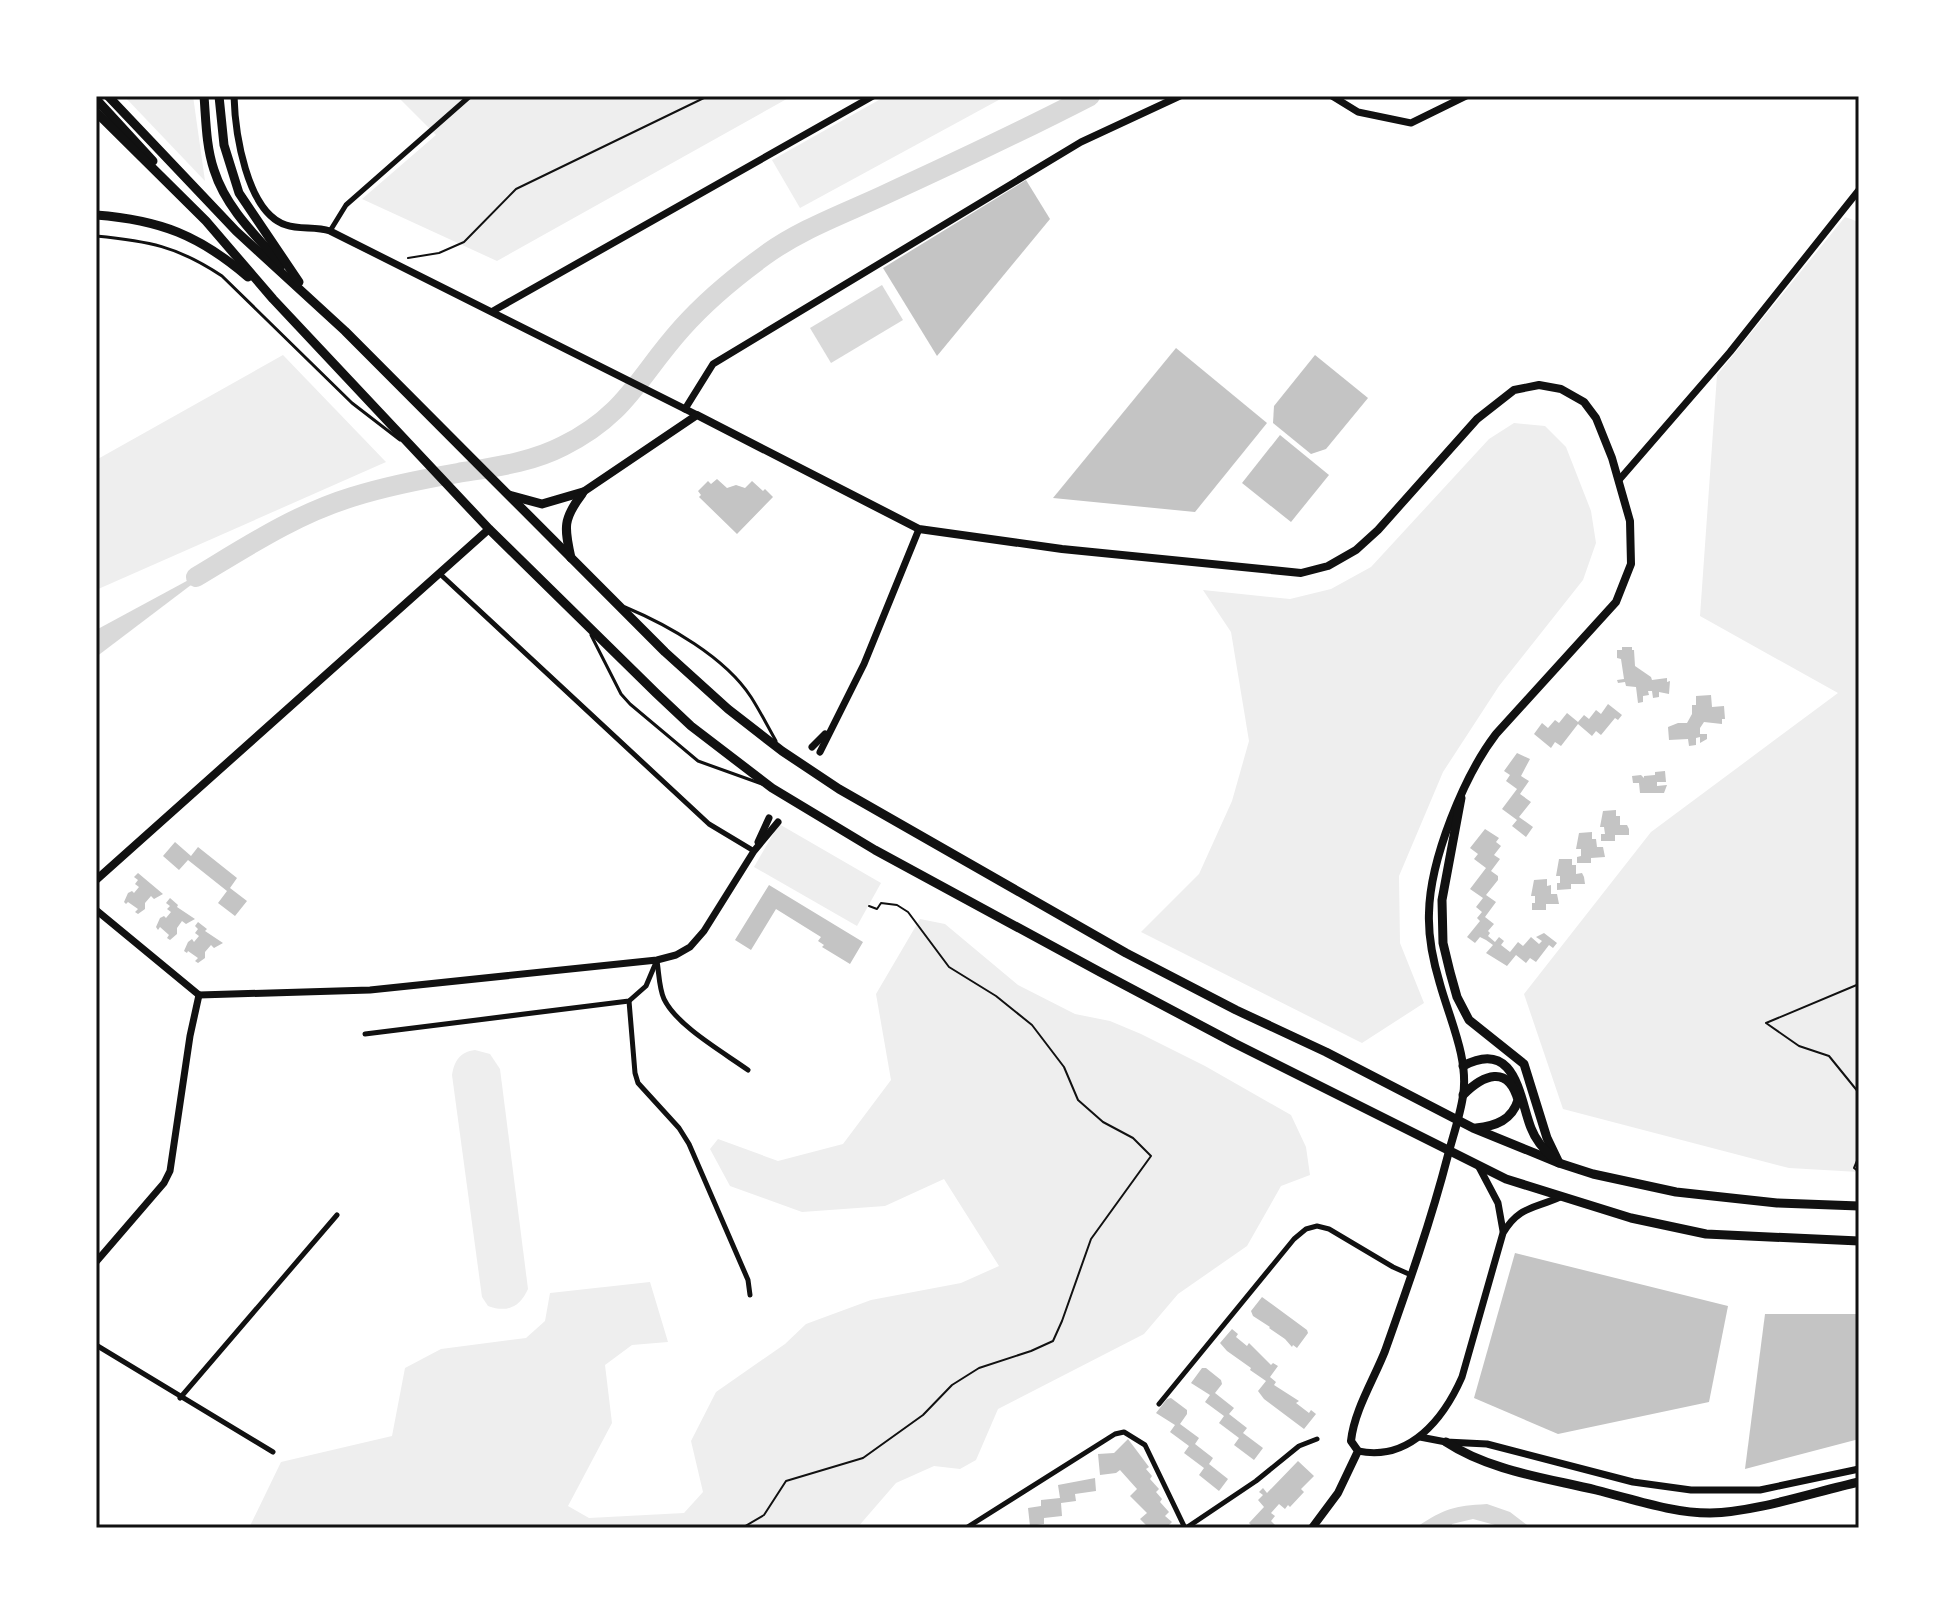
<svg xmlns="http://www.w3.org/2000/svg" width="1955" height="1624" font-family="'Titillium Web',sans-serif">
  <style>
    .green { fill: #eee }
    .water { fill: #d9d9d9 }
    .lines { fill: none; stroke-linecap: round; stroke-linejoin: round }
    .river { stroke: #d9d9d9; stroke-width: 20 }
    .building { fill: #c4c4c4 }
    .path { stroke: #111; stroke-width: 2 }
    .service { stroke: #111; stroke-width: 3 }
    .minor { stroke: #111; stroke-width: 5 }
    .tertiary { stroke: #111; stroke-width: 7 }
    .secondary { stroke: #111; stroke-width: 8 }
    .trunk { stroke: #111; stroke-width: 9 }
    .neatline { fill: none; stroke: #111; stroke-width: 3 }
  </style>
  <rect width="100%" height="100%" fill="#fff"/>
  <!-- green -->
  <g class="green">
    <polygon points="124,96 193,96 205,181"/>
    <polygon points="397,96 792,96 497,261 362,199 436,135"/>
    <polygon points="886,96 1006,96 800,208 772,160"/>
    <polygon points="1845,217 1859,222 1859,1172 1789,1168 1563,1109 1524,994 1651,832 1838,693 1700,616 1717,375"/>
    <polygon points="283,355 386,462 96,590 96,460"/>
    <polygon points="1514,423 1545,426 1566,447 1591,511 1596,543 1583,580 1499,686 1443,772 1399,876 1400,943 1424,1003 1362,1043 1141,932 1199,874 1232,801 1249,741 1231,632 1203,590 1290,599 1331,589 1371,567 1489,439"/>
    <polygon points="779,824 881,883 857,926 754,867"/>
    <polygon points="920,919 945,924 1018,985 1075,1014 1110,1021 1141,1034 1205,1066 1291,1115 1306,1147 1310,1175 1281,1186 1247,1246 1178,1294 1144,1334 998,1409 976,1460 960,1469 934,1466 896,1483 857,1528 249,1528 281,1462 392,1436 405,1368 441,1349 526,1338 545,1321 550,1293 650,1282 668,1342 632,1345 605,1365 612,1423 568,1506 589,1518 684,1513 703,1492 691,1441 716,1392 785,1344 806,1324 871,1300 961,1283 999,1266 944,1179 885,1206 802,1212 730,1186 710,1149 718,1139 778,1161 843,1144 891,1080 876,994"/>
    <path d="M475,1050L490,1054L500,1069L528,1289C520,1307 507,1313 488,1306L482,1297L452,1075C454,1061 460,1052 475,1050Z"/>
  </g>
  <!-- water -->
  <g class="water">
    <polygon points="882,285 903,320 831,363 810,328"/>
    <polygon points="220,563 96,657 96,630"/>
    <path d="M1487,1504L1510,1512L1531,1528H1506L1473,1519L1452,1524L1451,1528H1415C1444,1509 1452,1506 1487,1504Z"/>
  </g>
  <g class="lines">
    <!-- river -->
    <path class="river" d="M196,577C246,547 296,514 352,497C387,486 423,479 458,473C494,467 530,463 563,446C627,414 638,377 682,328C706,301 735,277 764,256C799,230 843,214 882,196C952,164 1022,131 1090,96"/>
  </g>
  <!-- building -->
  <g class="building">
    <polygon points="1026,180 1050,219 937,356 883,268"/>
    <polygon points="1176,348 1267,423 1195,512 1053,498"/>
    <polygon points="1315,355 1368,398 1326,449 1311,454 1273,423 1274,406"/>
    <polygon points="1280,435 1329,475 1291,522 1242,483"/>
    <polygon points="717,479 727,488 736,485 745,488 752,481 763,491 765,489 773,497 737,534 699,497 701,495 698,491 708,481 711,484"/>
    <polygon points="1622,647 1632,647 1632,650 1634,650 1635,666 1651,677 1652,680 1667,678 1667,682 1670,681 1669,694 1659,692 1659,697 1653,698 1652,691 1648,691 1649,695 1643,696 1643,702 1638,703 1636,687 1626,686 1625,682 1618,683 1617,680 1624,679 1621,659 1617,658 1617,650 1622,650"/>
    <polygon points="1711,695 1712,707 1724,706 1725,719 1722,719 1722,724 1704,722 1700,728 1700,734 1707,734 1707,739 1700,743 1700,737 1696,738 1696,745 1689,746 1688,739 1669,740 1668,727 1678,723 1687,723 1692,714 1692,705 1696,705 1696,696"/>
    <polygon points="1608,704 1622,715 1618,720 1615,718 1601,735 1596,731 1592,736 1578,724 1561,746 1555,742 1551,748 1534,734 1542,723 1548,728 1555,720 1559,723 1567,713 1578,722 1584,715 1589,719 1596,710 1601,714"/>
    <polygon points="1517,753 1530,759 1521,776 1529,781 1520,794 1531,802 1519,817 1533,827 1526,837 1512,826 1517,820 1502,809 1517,789 1506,781 1510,775 1504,771"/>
    <polygon points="1665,771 1666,782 1657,782 1657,786 1667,785 1664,793 1640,793 1639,783 1633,783 1632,776 1641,775 1644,778 1644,776 1655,775 1655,772"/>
    <polygon points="1616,810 1616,816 1620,816 1620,825 1627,825 1629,829 1629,835 1615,835 1615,841 1601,841 1601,834 1605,834 1604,827 1600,827 1603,811"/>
    <polygon points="1485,829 1499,838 1496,842 1501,846 1494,855 1500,859 1491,871 1498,876 1498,880 1486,895 1496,902 1485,917 1494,924 1488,931 1490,933 1488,936 1495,942 1499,937 1504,941 1501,945 1510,952 1518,942 1523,946 1531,937 1539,944 1542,941 1536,937 1544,933 1557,943 1553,948 1549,945 1536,962 1530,958 1526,963 1516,955 1507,966 1486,953 1493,945 1486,940 1480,937 1475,943 1467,937 1480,921 1477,918 1482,912 1476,907 1483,898 1470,889 1486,868 1474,859 1478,854 1470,848"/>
    <polygon points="1592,832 1592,839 1596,839 1597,847 1603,847 1605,857 1591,858 1591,863 1577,863 1577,857 1581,856 1581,849 1576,849 1579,833"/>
    <polygon points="175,842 191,856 198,847 237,878 230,888 247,901 235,916 218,903 227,891 188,860 179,870 163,856"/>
    <polygon points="1559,859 1572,859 1572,865 1576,865 1576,874 1582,873 1584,877 1585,884 1571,884 1571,889 1557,890 1557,883 1560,883 1560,876 1556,876"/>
    <polygon points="138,873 163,894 154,899 151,896 145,903 145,909 138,914 135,912 138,909 128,902 126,904 124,902 128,893 132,891 134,893 139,887 135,884 138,880 134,877"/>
    <polygon points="1547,879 1547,886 1551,885 1551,894 1557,894 1559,904 1546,904 1546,910 1532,910 1532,903 1535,903 1535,896 1531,896 1534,880"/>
    <polygon points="769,885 863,942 850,964 822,947 824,945 818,941 821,937 776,909 751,950 735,940"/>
    <polygon points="170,898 178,905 177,907 195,919 186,924 182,921 177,928 177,934 170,940 167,938 169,935 160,927 158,930 156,927 160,918 164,916 166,918 171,912 167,909 170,906 166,903"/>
    <polygon points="198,922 207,929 205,931 223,943 214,948 211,945 205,952 205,958 198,963 195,961 198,958 188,951 187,953 184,951 188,942 192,939 194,942 199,936 195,933 198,929 195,926"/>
    <polygon points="1515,1253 1728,1306 1709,1402 1558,1434 1474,1398"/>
    <polygon points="1262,1297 1307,1330 1308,1333 1297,1348 1293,1345 1292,1347 1285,1339 1269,1328 1270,1327 1253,1316 1251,1311"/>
    <polygon points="1765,1314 1859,1314 1859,1439 1745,1469"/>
    <polygon points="1232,1329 1238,1334 1236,1337 1247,1346 1249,1343 1271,1365 1273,1363 1278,1366 1270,1377 1276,1382 1274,1385 1299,1401 1296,1403 1309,1413 1311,1410 1316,1414 1304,1429 1264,1399 1258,1391 1266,1381 1250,1370 1251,1368 1227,1351 1220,1343"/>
    <polygon points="1202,1368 1206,1368 1221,1380 1222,1384 1215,1393 1234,1408 1229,1414 1247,1428 1243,1433 1263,1448 1254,1460 1234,1445 1239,1438 1219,1423 1224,1416 1205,1402 1210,1395 1191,1383"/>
    <polygon points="1171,1398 1187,1410 1187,1414 1180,1424 1199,1438 1195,1444 1213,1458 1209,1464 1228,1479 1219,1491 1199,1475 1204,1468 1184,1453 1189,1446 1170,1432 1175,1425 1156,1413 1167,1399"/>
    <polygon points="1128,1439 1149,1467 1146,1469 1152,1476 1150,1479 1159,1489 1156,1492 1162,1499 1160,1502 1169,1512 1165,1516 1172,1522 1166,1528 1149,1528 1140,1519 1147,1513 1130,1496 1137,1489 1120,1470 1116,1473 1100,1475 1098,1454 1114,1453"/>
    <polygon points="1298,1461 1314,1476 1301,1489 1304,1492 1290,1507 1288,1505 1285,1509 1279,1504 1271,1513 1275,1516 1271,1521 1275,1525 1273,1528 1254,1528 1249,1523 1264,1507 1258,1500 1263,1495 1259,1492 1263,1488 1267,1493"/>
    <polygon points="1095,1478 1096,1491 1075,1494 1076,1501 1061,1503 1062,1516 1044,1518 1044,1524 1030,1526 1028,1508 1041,1506 1041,1500 1060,1498 1058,1485"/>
  </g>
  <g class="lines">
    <!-- path -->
    <g class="path">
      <polyline points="408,258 439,253 464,242 516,189 708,96"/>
      <polyline points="1859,984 1766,1023 1799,1046 1829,1056 1859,1093"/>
      <polyline points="1859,1156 1854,1168 1859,1172"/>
      <polyline points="742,1528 764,1515 786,1481 863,1458 923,1415 952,1385 979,1368 1031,1351 1053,1341 1062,1321 1091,1239 1151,1156 1133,1138 1103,1122 1078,1100 1064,1067 1032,1025 996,996 949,967 908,912 897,905 881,903 877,909 869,906"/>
    </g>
    <!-- service -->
    <g class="service">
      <path d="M96,236C148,241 177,246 222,276L352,403L400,440"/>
      <path d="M625,607C668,625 725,657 751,697C760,711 768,727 776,741"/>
      <polyline points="591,635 621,694 630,704 698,761 762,784"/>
    </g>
    <!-- minor -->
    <g class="minor">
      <polyline points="330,231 346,205 470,96"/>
      <polyline points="439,573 709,824 754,851"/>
      <path d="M657,961C659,973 659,988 664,999C677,1026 723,1052 748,1070"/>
      <polyline points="629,1001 635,1073 638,1083 679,1128 689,1144 748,1280 750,1295"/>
      <polyline points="365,1034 629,1001 646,986 657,960"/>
      <polyline points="96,1345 273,1452"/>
      <polyline points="180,1398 337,1215"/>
      <polyline points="1159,1404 1294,1239 1306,1229 1317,1226 1329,1229 1393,1267 1411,1275"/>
      <polyline points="966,1528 1115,1434 1124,1432 1145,1445 1185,1528"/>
      <polyline points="1186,1528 1256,1481 1299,1446 1317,1439"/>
    </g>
    <!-- tertiary -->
    <g class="tertiary">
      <path d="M234,96C235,131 246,212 286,225C300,230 315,226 330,231L697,415"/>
      <polyline points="1332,96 1358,112 1411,123 1466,96"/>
      <polyline points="493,311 873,96"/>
      <polyline points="685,409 713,364 1081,142 1180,96"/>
      <polyline points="1619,480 1730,352 1859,190"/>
      <polyline points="812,747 825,734"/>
      <polyline points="820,752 864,664 919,529"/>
      <polyline points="758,842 769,818"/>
      <polyline points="96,910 199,995"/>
      <polyline points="199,995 370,990 657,960 676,955 690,947 704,931 754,851 778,822"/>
      <polyline points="1479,1167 1498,1203 1503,1231"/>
      <polyline points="96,1262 164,1183 170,1171 190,1036 199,995"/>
      <polyline points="1420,1437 1446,1442 1487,1444 1633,1482 1691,1490 1760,1490 1859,1469"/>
      <path d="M1358,1451C1410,1462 1444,1418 1462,1377L1503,1233C1519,1206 1534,1209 1560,1197"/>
    </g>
    <!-- secondary -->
    <g class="secondary">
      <path d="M583,492L697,415L919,529L1062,549L1301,573L1328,566L1356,550L1378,530L1477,419L1514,390L1539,385L1561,389L1584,402L1596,418L1612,458L1630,521L1631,564L1616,602L1496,734C1464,776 1430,859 1429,913C1428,937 1433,961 1440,984C1450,1020 1469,1059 1463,1096C1460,1116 1453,1136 1448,1155C1431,1221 1408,1286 1385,1351C1374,1379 1354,1411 1351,1441L1358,1451L1338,1493L1312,1528"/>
      <polyline points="96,880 489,529"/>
    </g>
    <!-- trunk -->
    <g class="trunk">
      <polyline points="108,96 236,231 345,331 665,652 728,709 782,751 839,789 1126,953 1236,1010 1326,1052 1473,1128 1559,1163 1593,1174 1676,1192 1777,1203 1859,1206"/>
      <path d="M204,96C206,121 206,146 214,170C226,208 256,236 282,265"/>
      <polyline points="219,96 224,145 239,193 299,282"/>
      <polyline points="96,99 153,161"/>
      <polyline points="96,112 206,221 273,299 489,529 656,693 691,726 772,788 875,850 1100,972 1234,1043 1506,1179 1631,1218 1706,1234 1859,1241"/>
      <path d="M96,215C160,220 199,235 248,277"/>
      <polyline points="509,495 542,504 583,492"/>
      <path d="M571,558C564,527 563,519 582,494"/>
      <polyline points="1461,798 1442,900 1443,943 1450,972 1457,997 1469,1020 1524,1064 1547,1138 1559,1163"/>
      <path d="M1463,1066C1516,1038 1519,1097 1531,1128C1536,1141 1543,1149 1553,1158"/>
      <path d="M1463,1095C1483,1075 1508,1064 1518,1100C1512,1120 1496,1126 1476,1128"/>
      <path d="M1446,1442C1490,1471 1547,1478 1596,1490C1633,1499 1672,1513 1710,1513C1756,1512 1814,1492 1859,1482"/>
    </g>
  </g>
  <!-- border -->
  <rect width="1955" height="1624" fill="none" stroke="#ffffff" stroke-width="196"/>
  <rect x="98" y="98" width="1759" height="1428" class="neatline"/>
</svg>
